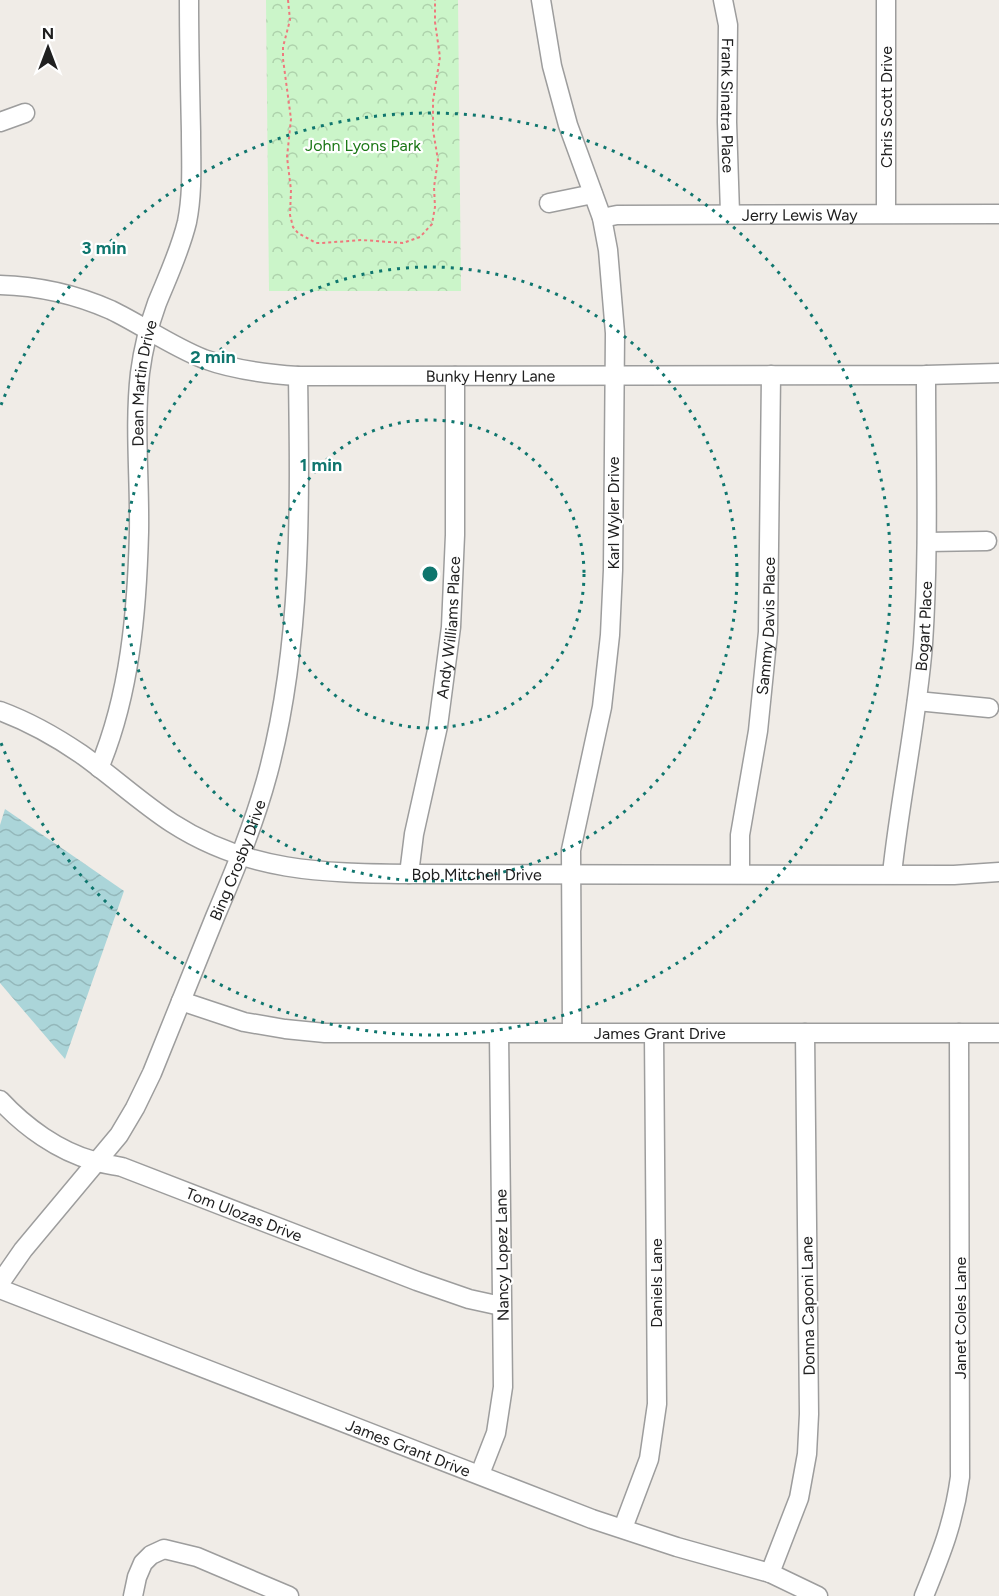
<svg xmlns="http://www.w3.org/2000/svg" width="999" height="1596" font-family="Figtree,sans-serif">
  <style>
    .park { fill: url(#park-crowns) }
    .water { fill: url(#water-waves) }
    .lines { fill: none; stroke-linecap: round; stroke-linejoin: round }
    .minor-casing { stroke: #9d9d9d; stroke-width: 21 }
    .path { stroke: #ee797d; stroke-width: 2; stroke-dasharray: 3 3; stroke-linecap: butt }
    .minor { stroke: #fff; stroke-width: 18 }
    .ring { fill: none; stroke: #0f766e; stroke-width: 3; stroke-dasharray: 3 6 }
    .labels { text-anchor: middle; dominant-baseline: central; stroke-width: 4.5; stroke-linejoin: round; paint-order: stroke }
    .street-label { font-size: 16px; fill: #202020; stroke: #fff }
    .park-label { font-size: 16px; fill: #1a7715; stroke: #fff }
    .centre { fill: #0f766e; stroke: #fff; stroke-width: 3 }
    .ring-label { font-size: 18px; text-anchor: middle; font-weight: bold; fill: #0f766e; stroke: #fff; stroke-width: 4.5; stroke-linejoin: round; paint-order: stroke }
  </style>
  <defs>
    <pattern id="park-crowns" width="20" height="18" patternUnits="userSpaceOnUse" patternTransform="scale(1.5)"><rect width="20" height="18" fill="#cbf5c9"/><path d="M2 6a3 3 0 1 1 6 0M12 15a3 3 0 1 1 6 0" fill="none" stroke="#aed2ac"/></pattern>
    <pattern id="water-waves" width="16" height="10" patternUnits="userSpaceOnUse" patternTransform="scale(1.5)"><rect width="16" height="10" fill="#abd5d9"/><path d="M0 5q4-4 8 0t8 0" fill="none" stroke="#93b7ba"/></pattern>
  </defs>
  <rect width="100%" height="100%" fill="#f0ece7"/>
  <!-- park -->
  <polygon class="park" points="266,0 458,0 461,291 269,291"/>
  <!-- water -->
  <polygon class="water" points="5,809 124,891 65,1059 0,983 0,825"/>
  <g class="lines">
    <defs>
      <g id="minor">
        <polyline points="541,0 552,66 568,125 602,218 608,250 615,333 613,570 610,635 602,707 571,850 572,1032"/>
        <path id="s1" d="M723,0L728,25L727,122L730,213"/>
        <polyline points="0,122 25,113"/>
        <polyline points="549,203 593,194"/>
        <polyline points="886,213 886,0"/>
        <path id="s2" d="M602,218L617,215L999,214"/>
        <path id="s3" d="M0,285C37,286 77,295 111,310C142,325 171,346 204,359C234,370 266,374 298,376L926,375L999,373"/>
        <polyline points="927,542 987,541"/>
        <polyline points="917,701 989,708"/>
        <path id="s4" d="M0,711C27,721 56,737 81,754C112,776 140,802 172,823C248,872 322,873 409,874L954,875L999,872"/>
        <path id="s5" d="M99,768C130,695 137,611 139,532C140,480 134,426 140,373C143,350 149,325 157,303C168,276 180,251 187,222C193,192 191,162 191,132C190,88 189,44 189,0"/>
        <path id="s6" d="M409,874L414,834L438,726L451,627L455,535V376"/>
        <path id="s7" d="M740,874V835L758,731L768,632L771,375"/>
        <path id="s8" d="M892,874C900,797 917,721 923,644C929,554 926,465 926,375"/>
        <path id="s9" d="M181,1001L244,1022L285,1029L325,1033H999"/>
        <path id="s10" d="M0,1100C25,1127 58,1151 94,1161C103,1164 112,1165 122,1167L417,1281L469,1299L501,1306"/>
        <path id="s11" d="M0,1283L23,1250L119,1135L135,1108L152,1073C173,1021 194,969 215,917C235,870 255,822 268,773C302,645 300,507 298,376"/>
        <path id="s12" d="M0,1289L592,1519L677,1547L770,1573L818,1596"/>
        <polyline points="480,1474 496,1433 503,1387 499,1033"/>
        <polyline points="623,1528 649,1459 657,1404 654,1034"/>
        <polyline points="770,1573 799,1498 807,1454 809,1414 805,1033"/>
        <polyline points="133,1596 137,1577 143,1563 151,1555 164,1549 197,1557 289,1596"/>
        <path d="M924,1596C941,1554 954,1522 960,1477L959,1033"/>
      </g>
    </defs>
    <!-- minor casing -->
    <use href="#minor" class="minor-casing"/>
    <!-- path -->
    <polyline class="path" points="288,0 290,20 283,47 283,59 291,119 287,157 291,190 290,215 293,227 298,233 316,243 322,243 362,240 403,243 420,237 432,224 435,207 434,187 438,160 433,130 433,101 440,57 435,22 435,0"/>
    <!-- minor -->
    <use href="#minor" class="minor"/>
  </g>
  <!-- distance rings -->
  <g class="ring">
    <circle cx="430" cy="574" r="154"/>
    <circle cx="430" cy="574" r="307"/>
    <path d="M1 405A461 461 0 1 1 1 743"/>
  </g>
  <g class="labels">
    <!-- street labels -->
    <g class="street-label">
      <text stroke="none"><textPath href="#s1" startOffset="106">Frank Sinatra Place</textPath></text>
      <text transform="translate(886 107) rotate(-90)">Chris Scott Drive</text>
      <text stroke="none"><textPath href="#s2" startOffset="198">Jerry Lewis Way</textPath></text>
      <text stroke="none"><textPath href="#s3" startOffset="508">Bunky Henry Lane</textPath></text>
      <text stroke="none"><textPath href="#s5" startOffset="390">Dean Martin Drive</textPath></text>
      <text transform="translate(613 513) rotate(-90)">Karl Wyler Drive</text>
      <text stroke="none"><textPath href="#s7" startOffset="250">Sammy Davis Place</textPath></text>
      <text stroke="none"><textPath href="#s8" startOffset="250">Bogart Place</textPath></text>
      <text stroke="none"><textPath href="#s6" startOffset="250">Andy Williams Place</textPath></text>
      <text stroke="none"><textPath href="#s11" startOffset="490">Bing Crosby Drive</textPath></text>
      <text stroke="none"><textPath href="#s4" startOffset="520">Bob Mitchell Drive</textPath></text>
      <text stroke="none"><textPath href="#s9" startOffset="483">James Grant Drive</textPath></text>
      <text stroke="none"><textPath href="#s10" startOffset="273">Tom Ulozas Drive</textPath></text>
      <text transform="translate(502 1255) rotate(-91)">Nancy Lopez Lane</text>
      <text transform="translate(656 1283) rotate(-90)">Daniels Lane</text>
      <text transform="translate(808 1306) rotate(-91)">Donna Caponi Lane</text>
      <text transform="translate(960 1318) rotate(-90)">Janet Coles Lane</text>
      <text stroke="none"><textPath href="#s12" startOffset="438">James Grant Drive</textPath></text>
    </g>
    <!-- park labels -->
    <g class="park-label">
      <text x="363" y="145">John Lyons Park</text>
    </g>
  </g>
  <circle cx="430" cy="574" r="9" class="centre"/>
  <g class="ring-label">
    <text x="104" y="254">3 min</text>
    <text x="213" y="363">2 min</text>
    <text x="321" y="471">1 min</text>
  </g>
  <!-- north arrow -->
  <g transform="translate(48 48)" stroke="#ffffff" stroke-width="4.5" paint-order="stroke">
  <path d="M0-4.5L10 22L0 15L-10 22Z" fill="#202020"/>
  <text y="-9" font-size="16" font-weight="bold" text-anchor="middle" fill="#202020">N</text>
  </g>
</svg>
